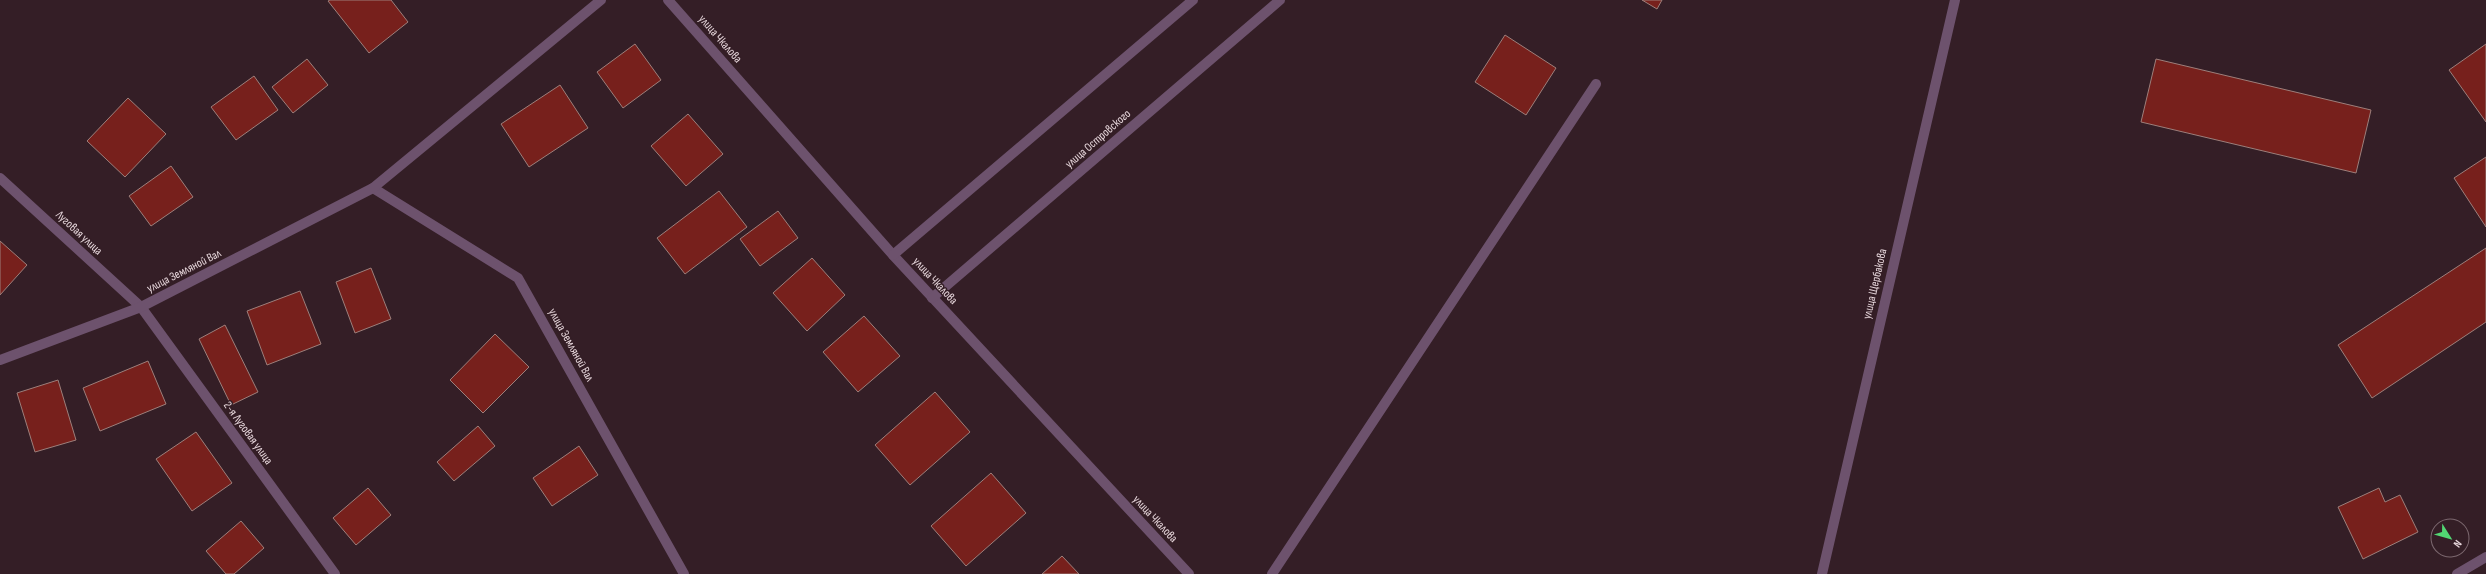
<svg xmlns="http://www.w3.org/2000/svg" width="2486" height="574" font-family="'Sofia Sans Condensed',sans-serif">
  <style>
    .building { fill: #77201c; stroke: #9d7f7b }
    .lines { fill: none; stroke-linecap: round; stroke-linejoin: round }
    .minor { stroke: #6d526d; stroke-width: 10 }
    .labels { text-anchor: middle; dominant-baseline: central; stroke-width: 3; stroke-linejoin: round; paint-order: stroke }
    .street-label { font-size: 12px; fill: #e8d8dd; stroke: #341e26 }
  </style>
  <rect width="100%" height="100%" fill="#341e26"/>
  <!-- building -->
  <g class="building">
    <polygon points="330,0 391,0 408,22 369,53 328,1"/>
    <polygon points="1642,0 1662,0 1657,9"/>
    <polygon points="1505,35 1556,68 1526,115 1475,82"/>
    <polygon points="635,44 661,80 623,108 597,72"/>
    <polygon points="2486,44 2486,122 2449,70"/>
    <polygon points="307,59 328,85 293,113 272,87"/>
    <polygon points="2156,59 2371,110 2356,173 2141,122"/>
    <polygon points="254,76 278,110 236,140 211,107"/>
    <polygon points="560,85 588,128 529,167 501,124"/>
    <polygon points="128,98 166,134 125,177 87,141"/>
    <polygon points="688,114 723,154 686,186 651,146"/>
    <polygon points="2486,157 2486,227 2454,178"/>
    <polygon points="171,166 193,197 151,226 129,196"/>
    <polygon points="719,191 747,227 685,274 657,238"/>
    <polygon points="778,211 798,238 760,266 740,239"/>
    <polygon points="0,241 27,265 0,295"/>
    <polygon points="2486,248 2486,322 2372,398 2338,345"/>
    <polygon points="812,258 845,295 807,331 773,293"/>
    <polygon points="371,268 391,319 355,333 336,282"/>
    <polygon points="300,291 321,344 267,365 247,311"/>
    <polygon points="864,316 900,356 858,392 823,352"/>
    <polygon points="225,325 258,392 231,405 199,339"/>
    <polygon points="495,334 529,367 483,413 450,380"/>
    <polygon points="148,361 166,404 100,431 83,388"/>
    <polygon points="58,380 76,440 35,452 17,393"/>
    <polygon points="935,392 970,432 910,485 875,445"/>
    <polygon points="478,426 495,446 454,481 437,462"/>
    <polygon points="196,432 232,483 192,511 156,459"/>
    <polygon points="579,446 598,475 552,506 533,478"/>
    <polygon points="991,473 1026,513 966,566 931,526"/>
    <polygon points="368,488 391,515 356,545 333,518"/>
    <polygon points="2379,488 2385,502 2400,495 2418,532 2363,559 2338,507"/>
    <polygon points="241,521 264,548 234,574 226,574 206,551"/>
    <polygon points="1062,556 1079,574 1042,574"/>
  </g>
  <g class="lines">
    <!-- minor -->
    <g class="minor">
      <polyline points="668,0 893,255 1189,574"/>
      <polyline points="0,178 141,307 335,574"/>
      <polyline points="373,188 518,278 684,574"/>
      <polyline points="893,255 1193,0"/>
      <polyline points="932,298 1280,0"/>
      <polyline points="0,360 141,307 373,188 601,0"/>
      <polyline points="1272,574 1596,84"/>
      <polyline points="1822,574 1955,0"/>
      <polyline points="2457,574 2486,557"/>
    </g>
  </g>
  <g class="labels">
    <!-- street labels -->
    <g class="street-label">
      <text transform="translate(720 39) rotate(49)">улица Чкалова</text>
      <text transform="translate(1098 139) rotate(-41)">улица Островского</text>
      <text transform="translate(79 233) rotate(43)">Луговая улица</text>
      <text transform="translate(184 271) rotate(-27)">улица Земляной Вал</text>
      <text transform="translate(935 281) rotate(47)">улица Чкалова</text>
      <text transform="translate(1875 284) rotate(-77)">улица Щербакова</text>
      <text transform="translate(571 345) rotate(61)">улица Земляной Вал</text>
      <text transform="translate(248 433) rotate(54)">2-я Луговая улица</text>
      <text transform="translate(1155 519) rotate(47)">улица Чкалова</text>
    </g>
  </g>
  <!-- north arrow -->
  <g transform="translate(2450 538) rotate(127)"><circle r="19" fill="#341e26" stroke="#7c686f"/>
  <path d="M0-3L7 15L0 10L-7 15Z" fill="#52d673"/>
  <text y="-6" font-size="11" font-weight="bold" text-anchor="middle" fill="#e8d8dd">N</text>
  </g>
</svg>
